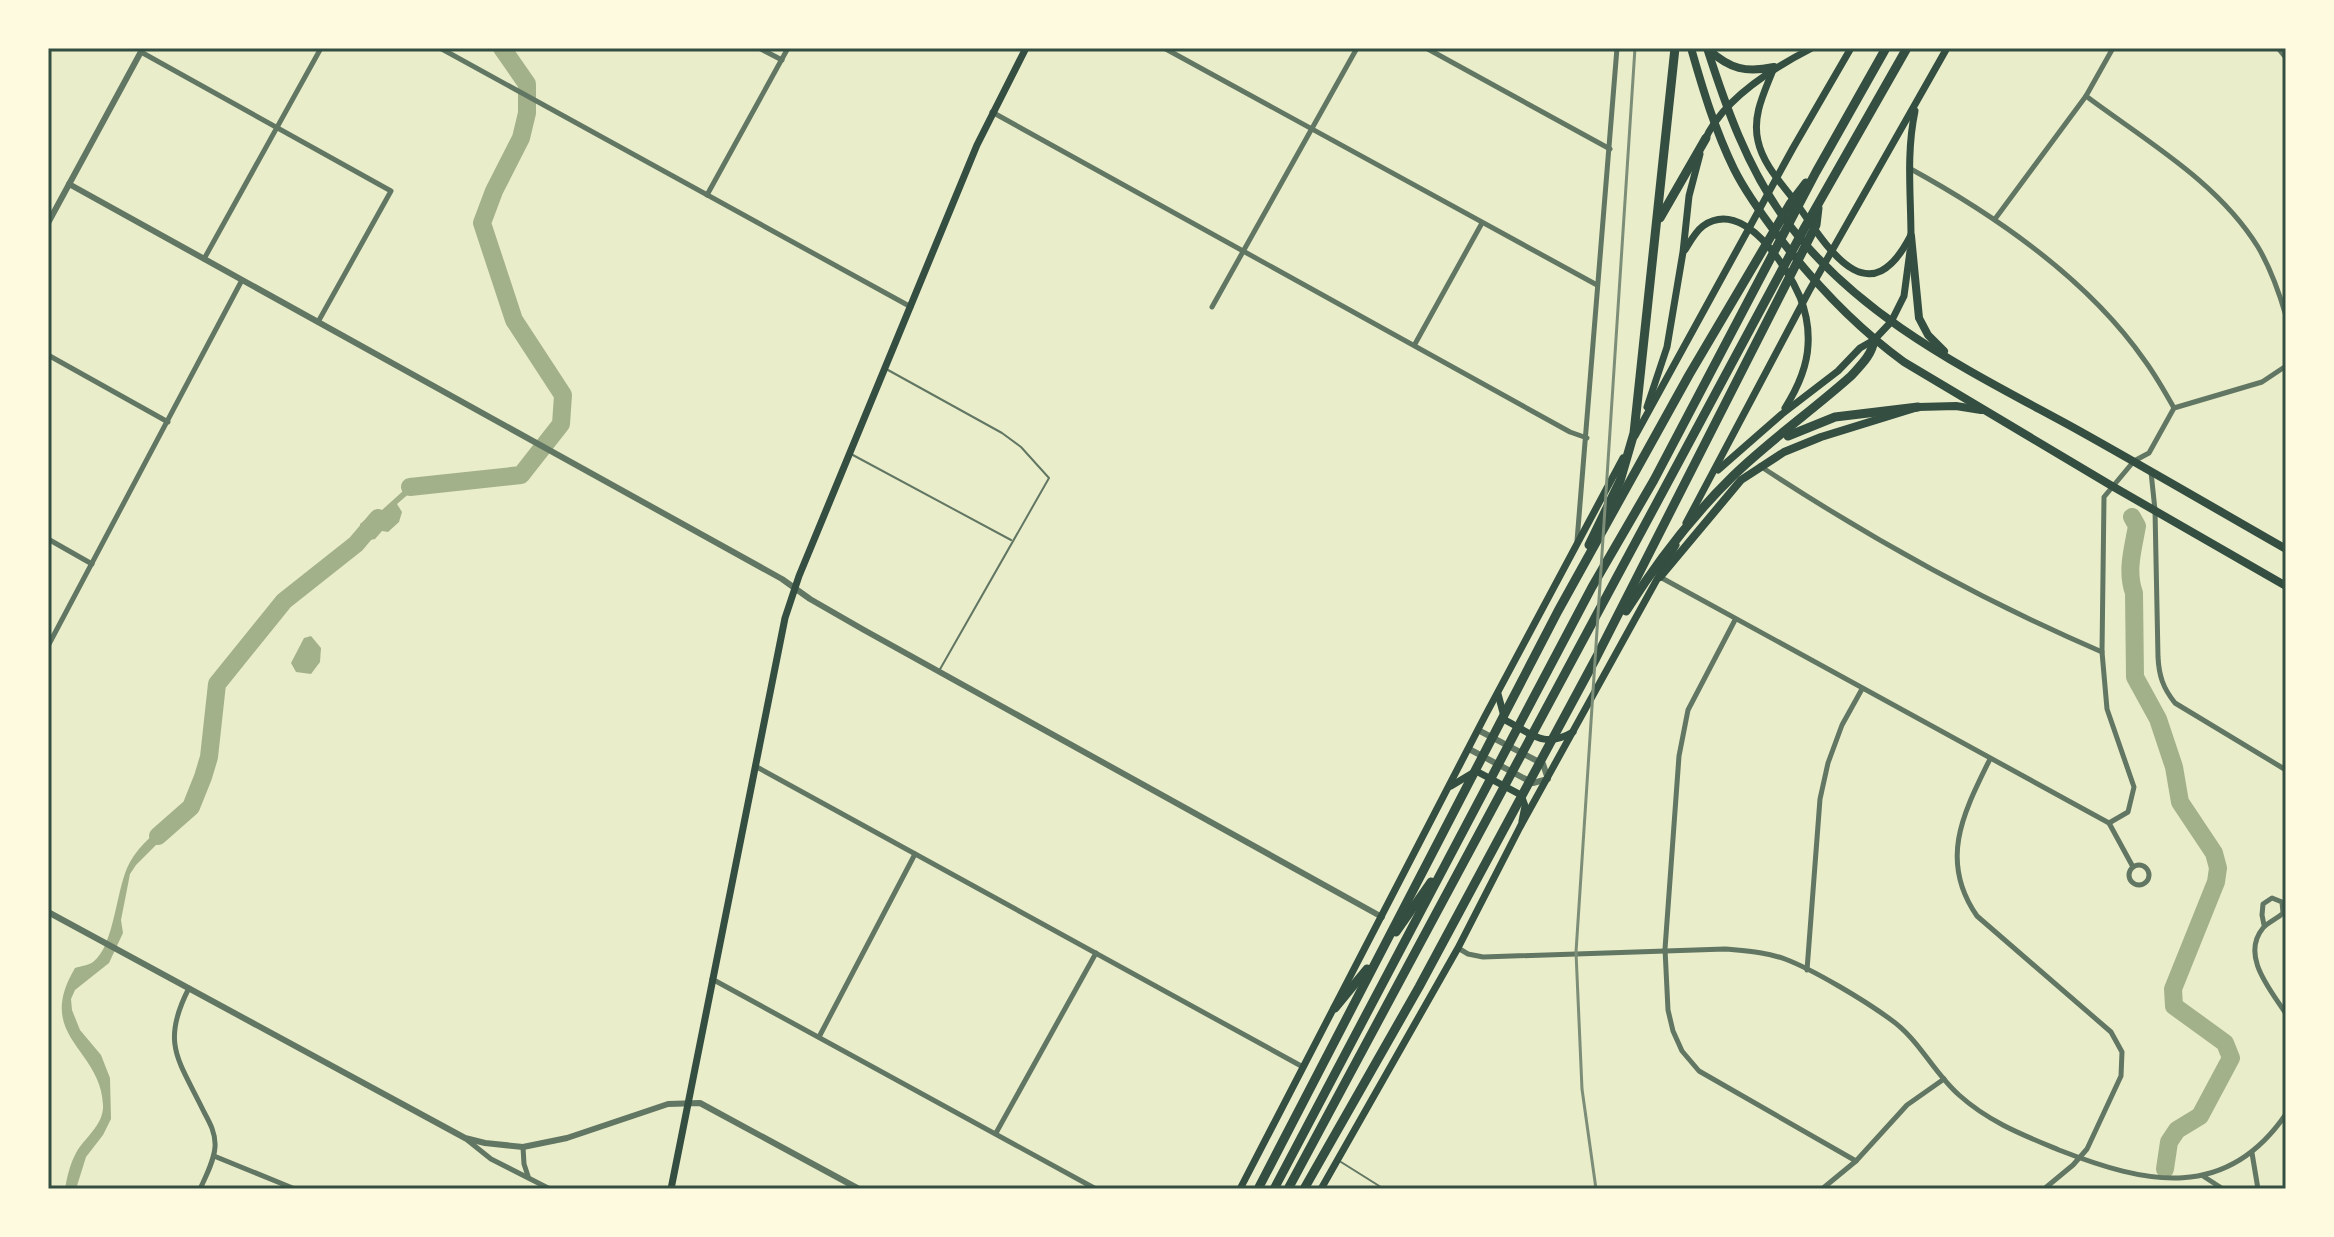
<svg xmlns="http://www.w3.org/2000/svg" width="2334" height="1237" font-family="Bitter,serif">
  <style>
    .water { fill: #a3b18a }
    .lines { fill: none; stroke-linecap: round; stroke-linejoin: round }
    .river { stroke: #a3b18a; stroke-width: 18 }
    .service { stroke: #617663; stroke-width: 2 }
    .minor { stroke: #617663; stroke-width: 5 }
    .tertiary { stroke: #617663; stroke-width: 6 }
    .secondary { stroke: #344e41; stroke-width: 7 }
    .primary { stroke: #344e41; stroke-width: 8 }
    .motorway { stroke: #344e41; stroke-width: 9 }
    .rail { stroke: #7c8e77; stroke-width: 3 }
    .neatline { fill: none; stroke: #344e41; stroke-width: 3 }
  </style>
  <rect width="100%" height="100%" fill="#e9edc9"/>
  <!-- water -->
  <g class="water">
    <polygon points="428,477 435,478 436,482 434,486 412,491 397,504 402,512 399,522 388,532 382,531 375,539 370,540 360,532 360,524 376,511 382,510 413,482"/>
    <polygon points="311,636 321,648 320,662 311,674 296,672 291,663 304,638"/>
    <path d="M172,816L175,823L174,827L136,865L130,874L121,920L123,933L109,963L75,990L71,999L72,1010L80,1030L101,1055L110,1078L111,1119L103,1135L86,1157L76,1189H65C67,1177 70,1164 76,1153C85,1137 104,1125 103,1105C101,1048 34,1037 75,968C81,966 89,965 93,962C115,946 116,886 130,862C140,844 158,831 172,816Z"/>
  </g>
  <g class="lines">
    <!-- river -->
    <g class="river">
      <polyline points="410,487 521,475 561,424 563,395 514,320 482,223 494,191 521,138 527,113 527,84 502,48"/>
      <path d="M2132,517L2137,526C2133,549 2126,571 2134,593L2135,677L2158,719L2174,767L2180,802L2214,853L2218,868L2216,882L2173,989L2174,1006L2225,1043L2231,1058L2200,1116L2177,1130L2169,1142L2165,1169"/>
      <polyline points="158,836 191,807 203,777 209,757 217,684 284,601 356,544 378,518"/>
    </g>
    <!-- service -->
    <g class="service">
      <polyline points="888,370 1002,433 1021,447 1049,478 939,671"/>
      <polyline points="851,454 1011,540"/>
      <polyline points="1341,1162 1384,1189"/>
    </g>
    <!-- minor -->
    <g class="minor">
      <polyline points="440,48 911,307"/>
      <polyline points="759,48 782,60"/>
      <polyline points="1164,48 1597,285"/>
      <polyline points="1426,48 1610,149"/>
      <polyline points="2278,48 2286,58"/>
      <polyline points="141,52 391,191 318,322"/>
      <path d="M2086,96C2146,141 2218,182 2258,247C2271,269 2279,292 2286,316"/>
      <polyline points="992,112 1570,432 1587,438"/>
      <path d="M1909,168C1995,215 2088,279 2145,361C2156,376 2165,392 2174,408"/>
      <polyline points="707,195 788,48"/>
      <polyline points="1995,219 2086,96 2113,48"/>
      <polyline points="204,259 321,48"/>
      <polyline points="1212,307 1357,48"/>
      <polyline points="1415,344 1482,223"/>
      <polyline points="48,355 168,422"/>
      <path d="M1760,466C1868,537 1983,601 2102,652"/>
      <path d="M2151,472L2155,510L2158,657C2159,676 2163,688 2175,703L2286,770"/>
      <polyline points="48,539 92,564"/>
      <polyline points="1577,541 1617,48"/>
      <polyline points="1660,577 2109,823 2133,867"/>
      <polyline points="1735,620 1688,710 1679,756 1665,949 1668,1010 1673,1031 1682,1051 1699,1071 1856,1161"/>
      <polyline points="48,646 242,280"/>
      <path d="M1990,759C1964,812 1938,860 1977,916L2111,1032L2122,1052L2121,1076L2087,1149L2073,1165L2044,1189"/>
      <polyline points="755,766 1303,1067"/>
      <polyline points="2109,823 2128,812 2134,787 2107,709 2102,652 2104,497 2134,461 2149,453 2174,408 2262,382 2286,366"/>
      <circle cx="2139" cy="875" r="10"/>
      <path d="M2264,925L2262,915L2263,904L2272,898L2282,902L2283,913C2277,919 2268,922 2263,928C2240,956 2271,990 2286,1014"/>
      <path d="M1458,948L1468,954L1483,957L1725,949C1745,951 1766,952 1785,959C1814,970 1864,1000 1890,1019C1919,1039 1933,1072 1959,1095C1989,1122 2023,1135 2059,1150C2146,1184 2226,1202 2286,1114"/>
      <polyline points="1807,970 1820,799 1828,763 1842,725 1862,689"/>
      <polyline points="712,979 1096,1189"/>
      <path d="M189,988C160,1044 179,1060 204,1112C210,1123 216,1134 215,1147C214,1161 206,1176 200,1189"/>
      <polyline points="819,1037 915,854"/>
      <polyline points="996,1133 1096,953"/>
      <polyline points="466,1139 491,1159 550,1189"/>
      <polyline points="523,1147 524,1164 528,1176"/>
      <polyline points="2252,1153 2258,1189"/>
      <polyline points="214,1156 295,1189"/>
      <polyline points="2203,1176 2223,1189"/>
      <polyline points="1822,1189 1856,1161 1907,1105 1944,1079"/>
    </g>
    <!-- tertiary -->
    <g class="tertiary">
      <polyline points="69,184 782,579 810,599 864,630 1382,917"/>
      <polyline points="48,223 143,48"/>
      <polyline points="1469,749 1533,783 1548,779 1543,764 1478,730"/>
      <polyline points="48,912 465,1138 485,1143 523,1147 567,1138 668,1104 700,1103 859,1189"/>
    </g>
    <!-- secondary -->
    <g class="secondary">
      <path d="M1773,70C1764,93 1752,116 1758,141C1763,165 1783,185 1797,204C1828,248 1868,317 1910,237"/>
      <path d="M1704,142C1721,100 1773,68 1812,48"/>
      <path d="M1911,238C1911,195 1906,154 1915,111"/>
      <path d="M1685,250C1690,242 1695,232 1703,226C1744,197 1787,267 1800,297C1806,312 1809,329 1808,345C1807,368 1797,389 1785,408"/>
      <polyline points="1647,407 1667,347 1683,252 1689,196 1700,154"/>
      <polyline points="1635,436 1793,148 1851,48"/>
      <polyline points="1718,470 1782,414 1838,371 1860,348 1874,340 1891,322 1904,296 1910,251"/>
      <polyline points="1686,523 1809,291 1947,48"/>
      <path d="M1498,694L1505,720C1532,734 1544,749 1573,732"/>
      <polyline points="1451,786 1476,771 1521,795 1525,806 1522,821"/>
      <polyline points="671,1189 785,618 799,576 977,145 1026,48"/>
      <polyline points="1240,1189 1485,716 1623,458"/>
      <polyline points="1321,1189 1458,948 1520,827 1676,545"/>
    </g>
    <!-- primary -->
    <g class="primary">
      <path d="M1691,48C1703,90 1715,130 1734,169C1747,195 1765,219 1782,241C1818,287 1856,327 1904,362L2112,486L2286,586"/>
      <path d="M1707,48C1726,107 1747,167 1784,218C1859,319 1968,370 2076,429C2146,468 2216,509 2286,549"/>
      <path d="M1709,50C1730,69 1746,73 1774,67"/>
      <polyline points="1911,236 1919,318 1928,335 1944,351"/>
      <polyline points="1660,577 1741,480 1784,452 1821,437 1918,407 1956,406 1981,410"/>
    </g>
    <!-- motorway -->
    <g class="motorway">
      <polyline points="1660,218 1706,138"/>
      <polyline points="1788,436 1835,417 1918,407"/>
      <polyline points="1589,545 1620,481 1634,433 1675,48"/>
      <path d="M1626,611C1657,562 1691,517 1733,476C1770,440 1813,410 1851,376C1861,365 1872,355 1874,340"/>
      <polyline points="1396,932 1431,882"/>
      <polyline points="1335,1008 1367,969"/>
      <polyline points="1258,1189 1558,611 1689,375 1790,204 1806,183"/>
      <polyline points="1274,1189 1592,587 1654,480 1816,172 1886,48"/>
      <polyline points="1288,1189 1805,227 1907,48"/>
      <polyline points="1304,1189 1419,987 1596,658 1816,225 1818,208"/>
    </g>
    <!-- rail -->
    <polyline class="rail" points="1596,1189 1582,1089 1576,952 1635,48"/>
  </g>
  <!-- border -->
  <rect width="2334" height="1237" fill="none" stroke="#fefae0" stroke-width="100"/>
  <rect x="50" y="50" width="2234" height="1137" class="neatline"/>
</svg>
